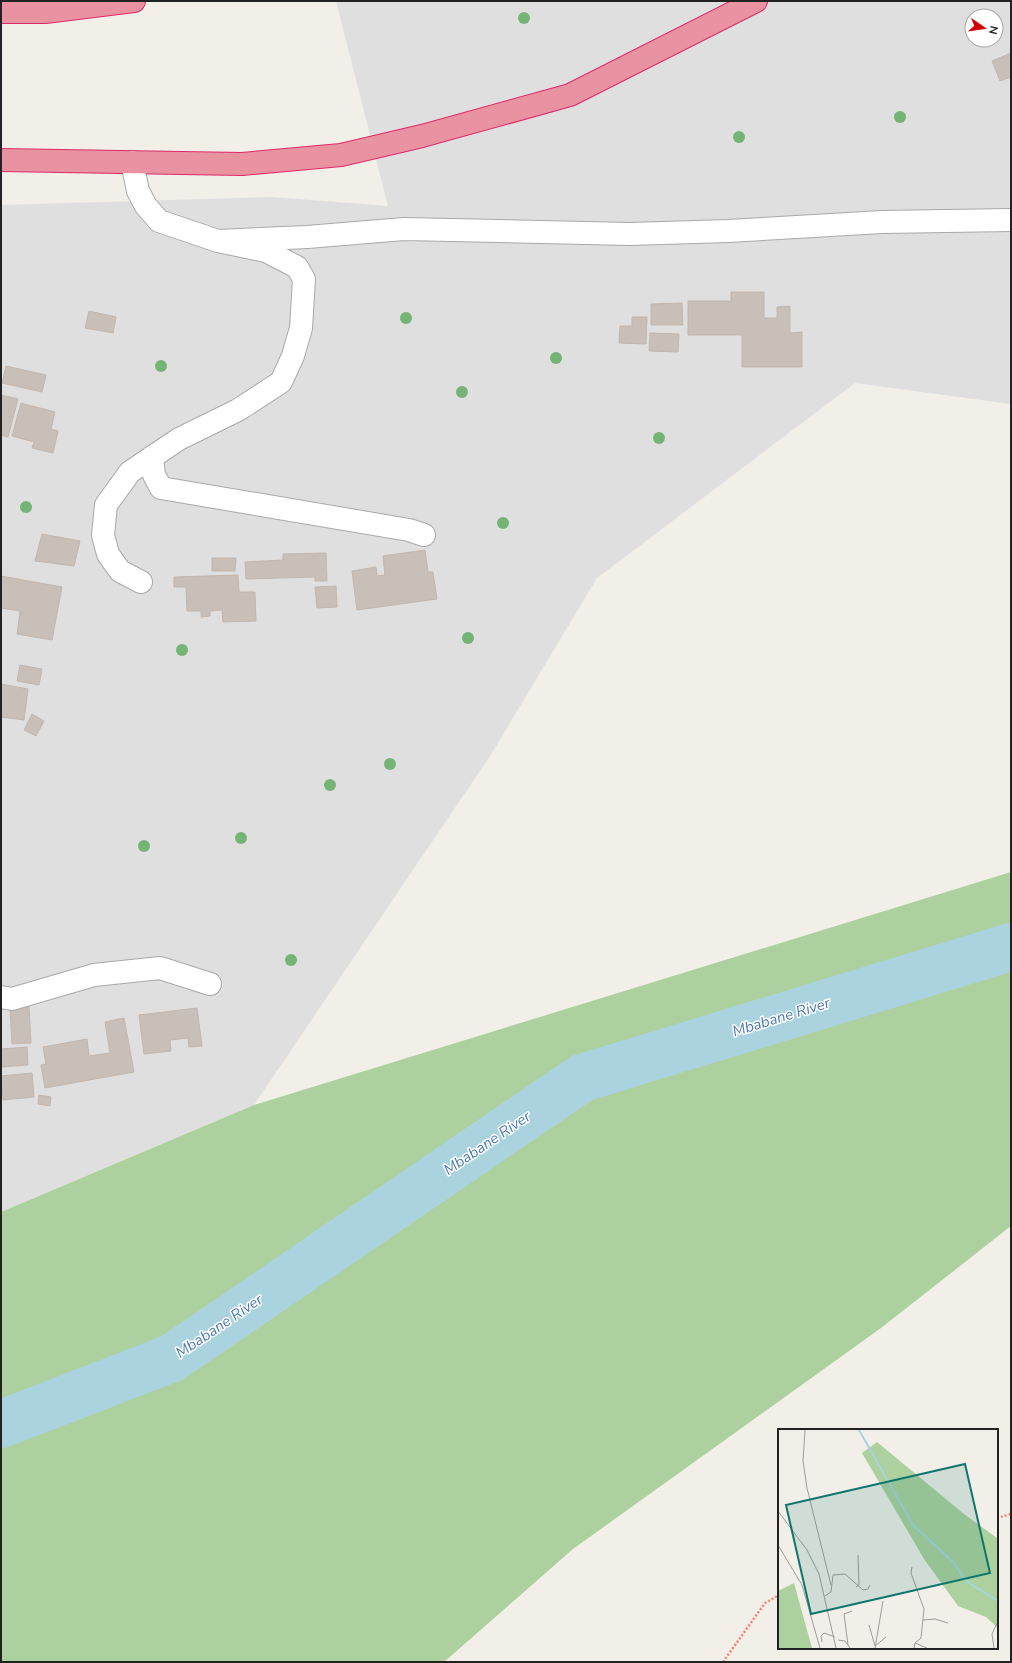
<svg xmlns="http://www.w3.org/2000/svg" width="1012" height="1663" font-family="'Nunito Sans',sans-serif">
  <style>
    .residential { fill: #e0dfdf; fill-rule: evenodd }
    .forest { fill: #add19e }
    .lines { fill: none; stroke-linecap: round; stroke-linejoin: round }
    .river { stroke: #aad3df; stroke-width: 48 }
    .building { fill: #c7bfb8; stroke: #c4b6ab }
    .street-casing { stroke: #a9a9a9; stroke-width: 24 }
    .highway-casing { stroke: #dc2a67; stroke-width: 24 }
    .path { stroke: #fa8072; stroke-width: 2.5; stroke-dasharray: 2 2; stroke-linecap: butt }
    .street { stroke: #fff; stroke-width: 22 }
    .highway { stroke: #e892a2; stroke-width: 22 }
    .tree { fill: #74b475 }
    .labels { text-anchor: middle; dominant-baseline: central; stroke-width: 3; stroke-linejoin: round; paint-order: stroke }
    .water-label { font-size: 15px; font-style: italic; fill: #4a7aab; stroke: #fff }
    .inset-river { fill: none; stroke: #aad3df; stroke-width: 2 }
    .inset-road { fill: none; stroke: #9f9d99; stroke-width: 1 }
    .view { fill: #0f766e; fill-opacity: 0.15; stroke: #0f766e; stroke-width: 2 }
    .inset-edge { fill: none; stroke: #222; stroke-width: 2 }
  </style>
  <rect width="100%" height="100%" fill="#f2efe9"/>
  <!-- residential -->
  <path class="residential" d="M336,1H1011V404L855,383L597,578L492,753L254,1105L1,1212V205L272,197L388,206ZM972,16H996V40H972Z"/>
  <!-- forest -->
  <polygon class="forest" points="1011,872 1011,1226 881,1328 573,1549 444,1662 1,1662 1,1212 254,1105"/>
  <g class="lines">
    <!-- river -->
    <polyline class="river" points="1,1424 172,1358 582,1078 1011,947"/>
  </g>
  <!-- building -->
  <g class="building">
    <polygon points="1011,53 1011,77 1000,81 992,61"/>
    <polygon points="731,292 764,292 764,318 777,318 777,307 790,306 790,333 802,332 802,367 742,367 742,335 688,335 688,301 731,301"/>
    <polygon points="682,303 683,325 651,325 651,304"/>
    <polygon points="89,311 116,317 113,333 85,328"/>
    <polygon points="632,317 647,317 646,344 619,343 620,326 632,326"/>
    <polygon points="650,333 679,334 678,352 649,351"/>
    <polygon points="6,366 46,375 42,392 2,383"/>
    <polygon points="1,395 18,399 8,437 1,435"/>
    <polygon points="21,403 55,412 51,429 58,431 53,453 32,448 34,442 12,436"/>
    <polygon points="42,534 80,541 74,566 35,561"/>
    <polygon points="425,550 428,572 433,572 437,599 357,610 352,571 376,567 377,576 385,575 383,556"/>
    <polygon points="326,553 327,581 315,581 315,577 246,579 245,562 283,560 283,554"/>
    <polygon points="212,558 236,558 235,571 212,571"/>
    <polygon points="238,575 239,592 255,592 256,621 223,622 222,610 210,611 210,616 201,617 201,611 187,611 186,587 174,587 174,577"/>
    <polygon points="1,576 62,587 52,640 17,634 20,611 1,608"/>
    <polygon points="336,586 337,607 317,608 315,587"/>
    <polygon points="20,665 42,669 39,685 17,681"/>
    <polygon points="1,684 28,689 24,720 1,717"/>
    <polygon points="32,714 44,721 36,736 24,730"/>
    <polygon points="29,1007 31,1043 12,1044 10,1008"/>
    <polygon points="197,1008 202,1046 189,1047 188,1038 170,1040 171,1051 144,1054 139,1015"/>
    <polygon points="124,1018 134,1072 45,1088 41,1065 46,1064 43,1047 87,1039 89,1056 110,1053 105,1022"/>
    <polygon points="27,1047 28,1065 1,1067 1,1049"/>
    <polygon points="32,1073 34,1097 3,1100 1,1076"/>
    <polygon points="39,1095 51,1097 50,1106 38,1104"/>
  </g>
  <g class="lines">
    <defs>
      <g id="street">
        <polyline points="132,162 138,191 146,206 159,221 218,241 266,251 297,267 304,279 301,328 293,356 281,382 238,410 179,439 130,472 106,505 103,535 108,554 120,571 141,582"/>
        <polyline points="218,241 307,237 404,229 630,234 728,231 882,222 1011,220"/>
        <polyline points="152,457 154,475 161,488 409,530 424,535"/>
        <polyline points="1,997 12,999 94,975 160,968 210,984"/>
      </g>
      <g id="highway">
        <polyline points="1,12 45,12 134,1"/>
        <polyline points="1,160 242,164 341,155 422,136 570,95 756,1"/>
      </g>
    </defs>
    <!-- street casing -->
    <use href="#street" class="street-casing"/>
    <!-- highway casing -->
    <use href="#highway" class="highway-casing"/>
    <!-- path -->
    <g class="path">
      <polyline points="997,1518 1011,1514"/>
      <polyline points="723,1662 765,1603 779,1595"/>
    </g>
    <!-- street -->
    <use href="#street" class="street"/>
    <!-- highway -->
    <use href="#highway" class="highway"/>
  </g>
  <!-- trees -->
  <g class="tree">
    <circle cx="524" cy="18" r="6"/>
    <circle cx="900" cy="117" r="6"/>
    <circle cx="739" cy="137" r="6"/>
    <circle cx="406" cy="318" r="6"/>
    <circle cx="556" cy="358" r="6"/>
    <circle cx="161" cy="366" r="6"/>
    <circle cx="462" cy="392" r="6"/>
    <circle cx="659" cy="438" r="6"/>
    <circle cx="26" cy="507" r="6"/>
    <circle cx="503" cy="523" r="6"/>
    <circle cx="468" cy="638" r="6"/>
    <circle cx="182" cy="650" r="6"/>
    <circle cx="390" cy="764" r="6"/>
    <circle cx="330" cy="785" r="6"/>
    <circle cx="241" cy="838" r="6"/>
    <circle cx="144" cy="846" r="6"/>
    <circle cx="291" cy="960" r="6"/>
  </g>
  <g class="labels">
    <!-- water labels -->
    <g class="water-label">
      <text transform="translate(781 1017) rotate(-17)">Mbabane River</text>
      <text transform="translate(487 1143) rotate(-34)">Mbabane River</text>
      <text transform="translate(219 1326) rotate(-34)">Mbabane River</text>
    </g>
  </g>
  <!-- overview -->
  <g transform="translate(778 1429)">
    <rect width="220" height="220" fill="#f2efe9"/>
    <path d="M99,13L186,85L219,109L220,199L208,188L180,177L146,130L84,24ZM16,154L34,219H0V162Z" fill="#add19e"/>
    <path class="inset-river" d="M81,1L135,96L175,133L188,152L220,172"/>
    <path class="inset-road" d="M27,1L25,32L29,59L53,156M0,82L29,121L41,145L58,219M0,116L24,156L42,219M134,138L133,144L146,180L143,209L137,214M78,158L81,156L80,126M47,167L53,163L55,146L67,145L85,161L90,160L92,156M145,191L157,190L170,194M91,196L97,217L108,208M60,211L67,212L72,219M44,213L43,207L46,204L57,208M70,216L66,185L74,182M97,219L105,172M136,219L137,214L149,219M216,219L214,205L220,192"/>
    <path class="view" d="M187,35L212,144L33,185L8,76Z"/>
    <rect width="220" height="220" class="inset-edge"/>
  </g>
  <!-- border -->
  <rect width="1012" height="1663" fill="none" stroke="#222222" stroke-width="4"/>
  <!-- north arrow -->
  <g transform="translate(984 28) rotate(103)"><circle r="19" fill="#ffffff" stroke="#a7a7a7"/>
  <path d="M0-3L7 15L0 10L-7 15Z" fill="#d40000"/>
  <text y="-6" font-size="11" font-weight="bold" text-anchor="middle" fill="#222222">N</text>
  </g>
</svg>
